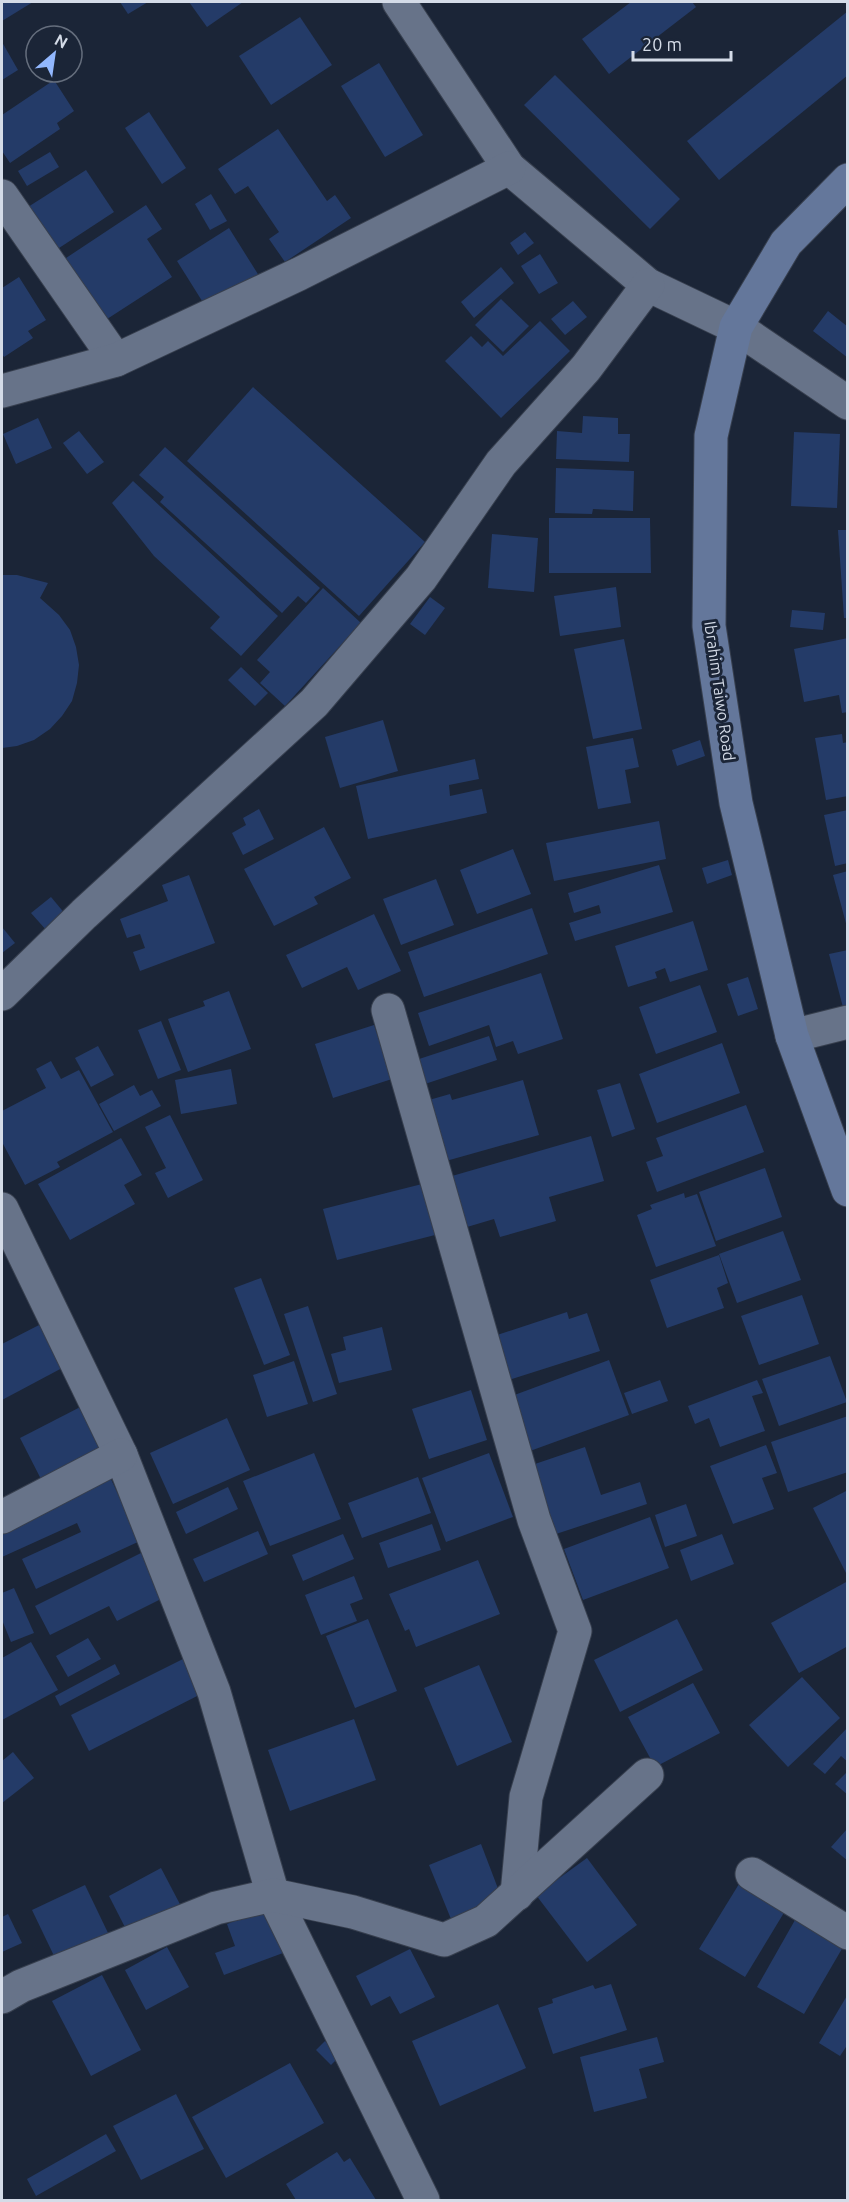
<svg xmlns="http://www.w3.org/2000/svg" width="849" height="2202" font-family="Ubuntu,sans-serif">
  <style>
    .building { fill: #243b68 }
    .lines { fill: none; stroke-linecap: round; stroke-linejoin: round }
    .street-casing { stroke: #373f4e; stroke-width: 35 }
    .secondary-casing { stroke: #373f4e; stroke-width: 35 }
    .street { stroke: #677389; stroke-width: 33 }
    .secondary { stroke: #64779b; stroke-width: 33 }
    .labels { text-anchor: middle; dominant-baseline: central; stroke-width: 6; stroke-linejoin: round; paint-order: stroke }
    .street-label { font-size: 16px; fill: #d4dbe7; stroke: #1b2537 }
  </style>
  <rect width="100%" height="100%" fill="#1b2537"/>
  <!-- building -->
  <g class="building">
    <polygon points="2,2 33,2 2,21"/>
    <polygon points="120,2 148,2 128,14"/>
    <polygon points="189,2 243,2 207,27"/>
    <polygon points="631,2 692,2 696,7 609,74 582,39"/>
    <polygon points="848,11 848,75 719,180 687,141"/>
    <polygon points="300,17 332,65 271,105 239,56"/>
    <polygon points="2,42 18,70 2,80"/>
    <polygon points="379,63 423,135 385,157 341,86"/>
    <polygon points="555,75 680,199 650,229 524,105"/>
    <polygon points="54,80 74,111 57,123 60,129 10,163 2,151 2,115"/>
    <polygon points="149,112 186,168 162,184 125,128"/>
    <polygon points="278,129 327,201 335,195 351,218 285,262 269,239 279,232 248,186 235,194 218,169"/>
    <polygon points="50,152 59,167 27,186 18,171"/>
    <polygon points="86,170 114,212 56,250 28,207"/>
    <polygon points="211,194 227,221 210,230 195,204"/>
    <polygon points="146,205 162,229 147,239 172,277 104,321 63,260"/>
    <polygon points="229,228 261,279 209,312 177,261"/>
    <polygon points="525,232 534,243 518,255 510,243"/>
    <polygon points="540,254 558,283 539,294 521,266"/>
    <polygon points="501,267 514,283 474,318 461,302"/>
    <polygon points="19,277 46,320 28,331 33,338 4,357 2,354 2,288"/>
    <polygon points="501,299 529,326 503,352 475,325"/>
    <polygon points="573,301 587,317 565,335 551,319"/>
    <polygon points="828,311 848,327 848,358 813,331"/>
    <polygon points="540,321 570,351 501,418 445,361 471,336 482,347 488,341 503,356"/>
    <polygon points="253,387 425,542 359,616 187,461"/>
    <polygon points="583,416 618,418 618,434 630,434 629,462 556,459 557,431 582,433"/>
    <polygon points="38,418 52,448 16,464 3,434"/>
    <polygon points="79,431 104,462 87,474 63,443"/>
    <polygon points="794,432 840,434 837,508 791,506"/>
    <polygon points="165,447 320,588 306,603 298,596 282,613 160,502 164,497 139,475"/>
    <polygon points="556,468 634,471 633,511 593,509 592,514 555,513"/>
    <polygon points="133,481 278,616 241,656 210,628 220,617 154,556 112,503"/>
    <polygon points="549,518 650,518 651,573 549,573"/>
    <polygon points="838,530 848,530 848,618 844,618"/>
    <polygon points="492,534 538,538 534,592 488,588"/>
    <polygon points="2,575 17,575 48,583 40,598 59,615 70,630 76,647 79,665 77,683 72,701 62,716 50,729 34,740 17,746 2,748"/>
    <polygon points="616,587 621,627 560,636 554,596"/>
    <polygon points="323,588 361,623 285,706 260,683 270,672 257,660"/>
    <polygon points="430,597 445,608 425,635 410,624"/>
    <polygon points="792,610 825,613 823,630 790,627"/>
    <polygon points="848,638 848,712 842,713 839,695 804,702 794,649"/>
    <polygon points="624,639 642,729 593,739 574,649"/>
    <polygon points="241,667 268,693 255,706 228,680"/>
    <polygon points="383,720 398,771 340,788 325,737"/>
    <polygon points="842,734 843,743 848,742 848,796 826,800 815,738"/>
    <polygon points="633,738 639,767 625,770 631,803 598,809 586,747"/>
    <polygon points="700,740 705,756 677,766 672,750"/>
    <polygon points="475,759 479,779 449,785 450,796 482,789 487,813 368,839 356,786"/>
    <polygon points="259,809 274,839 243,855 232,833 246,825 243,818"/>
    <polygon points="848,810 848,863 835,866 824,815"/>
    <polygon points="659,821 666,859 554,881 546,843"/>
    <polygon points="324,827 351,878 314,897 318,904 274,926 244,869"/>
    <polygon points="513,849 531,894 477,914 460,870"/>
    <polygon points="728,860 732,875 707,884 702,868"/>
    <polygon points="659,865 673,912 575,941 569,923 601,913 599,905 574,913 568,893"/>
    <polygon points="848,871 848,927 847,927 833,875"/>
    <polygon points="189,875 215,943 140,971 133,952 145,948 140,934 127,938 120,919 168,901 162,885"/>
    <polygon points="436,879 454,925 401,945 383,899"/>
    <polygon points="51,897 66,915 47,931 31,913"/>
    <polygon points="532,908 548,954 424,997 408,952"/>
    <polygon points="374,914 401,971 358,990 347,967 302,988 286,955"/>
    <polygon points="693,921 708,970 670,982 665,968 655,972 657,978 628,987 615,946"/>
    <polygon points="2,927 15,943 2,953"/>
    <polygon points="848,950 848,1014 845,1015 829,954"/>
    <polygon points="541,973 563,1039 518,1054 513,1041 496,1047 489,1025 429,1046 418,1013"/>
    <polygon points="748,977 758,1009 738,1016 727,984"/>
    <polygon points="700,985 717,1032 656,1054 639,1007"/>
    <polygon points="229,991 251,1049 188,1072 168,1019 205,1006 203,1001"/>
    <polygon points="161,1021 181,1070 158,1079 138,1030"/>
    <polygon points="374,1025 392,1079 333,1098 315,1044"/>
    <polygon points="489,1036 497,1060 422,1085 413,1061"/>
    <polygon points="722,1043 740,1093 657,1123 639,1074"/>
    <polygon points="98,1046 114,1075 91,1087 75,1058"/>
    <polygon points="51,1061 61,1079 79,1070 113,1132 57,1162 60,1167 25,1185 2,1142 2,1111 46,1088 36,1069"/>
    <polygon points="231,1069 237,1104 181,1114 175,1080"/>
    <polygon points="523,1080 539,1135 446,1161 429,1100 450,1094 452,1100"/>
    <polygon points="620,1083 635,1129 612,1137 597,1090"/>
    <polygon points="134,1085 140,1096 152,1090 161,1106 114,1131 99,1104"/>
    <polygon points="746,1105 764,1152 657,1192 646,1162 663,1156 656,1138"/>
    <polygon points="170,1115 203,1180 168,1198 155,1173 166,1168 145,1127"/>
    <polygon points="591,1136 604,1181 549,1197 556,1221 500,1237 494,1219 467,1227 452,1176"/>
    <polygon points="121,1138 142,1175 124,1185 135,1204 70,1240 38,1184"/>
    <polygon points="765,1168 782,1217 716,1241 699,1192"/>
    <polygon points="422,1184 435,1235 337,1260 323,1209"/>
    <polygon points="684,1193 685,1198 697,1194 716,1246 656,1267 637,1215 652,1209 650,1205"/>
    <polygon points="783,1231 801,1280 737,1303 719,1254"/>
    <polygon points="719,1255 728,1283 717,1288 724,1308 667,1328 650,1280"/>
    <polygon points="261,1278 290,1355 264,1365 234,1288"/>
    <polygon points="802,1295 819,1344 759,1365 741,1316"/>
    <polygon points="308,1306 337,1394 313,1402 284,1314"/>
    <polygon points="567,1312 569,1319 587,1313 600,1351 506,1381 491,1337"/>
    <polygon points="41,1324 64,1367 2,1400 2,1344"/>
    <polygon points="382,1327 392,1370 339,1383 331,1354 346,1350 343,1337"/>
    <polygon points="830,1356 847,1402 779,1426 762,1379"/>
    <polygon points="609,1360 629,1415 530,1451 509,1397"/>
    <polygon points="294,1361 308,1404 267,1417 253,1375"/>
    <polygon points="660,1380 668,1401 632,1414 624,1393"/>
    <polygon points="757,1380 763,1393 752,1396 765,1431 720,1447 709,1418 695,1424 688,1406"/>
    <polygon points="471,1390 487,1440 429,1459 412,1409"/>
    <polygon points="90,1402 114,1449 44,1485 20,1438"/>
    <polygon points="848,1416 848,1472 788,1492 771,1442"/>
    <polygon points="227,1418 250,1470 173,1504 150,1453"/>
    <polygon points="766,1445 777,1473 762,1478 774,1509 733,1524 710,1466"/>
    <polygon points="585,1447 601,1495 640,1482 647,1504 556,1534 532,1465"/>
    <polygon points="314,1453 341,1519 270,1546 243,1481"/>
    <polygon points="489,1453 513,1517 446,1542 422,1478"/>
    <polygon points="109,1475 140,1541 36,1589 22,1559 81,1532 77,1523 2,1557 2,1524"/>
    <polygon points="418,1477 431,1513 362,1538 348,1503"/>
    <polygon points="228,1487 238,1509 186,1534 176,1512"/>
    <polygon points="848,1490 848,1572 846,1573 813,1508"/>
    <polygon points="686,1504 697,1536 665,1547 655,1515"/>
    <polygon points="650,1517 669,1568 583,1600 564,1549"/>
    <polygon points="432,1524 441,1550 388,1568 379,1543"/>
    <polygon points="258,1531 268,1554 204,1582 193,1559"/>
    <polygon points="343,1534 354,1559 303,1581 292,1555"/>
    <polygon points="722,1534 734,1564 691,1581 680,1550"/>
    <polygon points="147,1550 169,1595 117,1621 109,1606 50,1635 35,1606"/>
    <polygon points="478,1560 500,1614 416,1647 409,1629 405,1631 389,1594"/>
    <polygon points="354,1576 363,1599 350,1604 357,1621 321,1635 305,1595"/>
    <polygon points="848,1581 848,1646 799,1673 771,1623"/>
    <polygon points="14,1588 34,1633 11,1642 2,1620 2,1593"/>
    <polygon points="368,1619 397,1691 355,1708 326,1636"/>
    <polygon points="677,1619 703,1670 620,1712 594,1660"/>
    <polygon points="88,1638 101,1659 68,1677 56,1656"/>
    <polygon points="31,1642 58,1690 2,1720 2,1658"/>
    <polygon points="187,1657 205,1692 89,1751 71,1715"/>
    <polygon points="115,1664 120,1674 60,1706 55,1696"/>
    <polygon points="479,1665 512,1742 457,1766 424,1688"/>
    <polygon points="802,1677 840,1718 788,1767 749,1725"/>
    <polygon points="693,1683 720,1733 655,1767 628,1717"/>
    <polygon points="354,1719 376,1780 290,1811 268,1750"/>
    <polygon points="848,1727 848,1762 841,1756 825,1774 813,1764"/>
    <polygon points="13,1752 34,1778 2,1803 2,1761"/>
    <polygon points="848,1771 848,1795 835,1784"/>
    <polygon points="848,1828 848,1861 831,1847"/>
    <polygon points="481,1844 502,1899 451,1919 429,1865"/>
    <polygon points="587,1858 637,1925 587,1962 536,1895"/>
    <polygon points="161,1868 183,1910 130,1937 109,1896"/>
    <polygon points="739,1884 785,1911 745,1977 699,1949"/>
    <polygon points="85,1885 109,1935 56,1960 32,1910"/>
    <polygon points="266,1909 283,1953 224,1975 215,1953 235,1946 227,1924"/>
    <polygon points="8,1914 22,1943 2,1952 2,1917"/>
    <polygon points="795,1920 843,1947 804,2014 757,1987"/>
    <polygon points="167,1947 189,1987 146,2010 125,1970"/>
    <polygon points="410,1949 435,1997 400,2014 390,1996 371,2006 356,1976"/>
    <polygon points="102,1975 141,2050 91,2076 52,2001"/>
    <polygon points="611,1984 627,2030 553,2054 538,2008 553,2003 552,1999 593,1985 595,1989"/>
    <polygon points="848,1994 848,2044 840,2056 819,2043"/>
    <polygon points="498,2004 526,2068 440,2106 412,2041"/>
    <polygon points="657,2037 664,2062 639,2069 647,2098 594,2112 580,2057"/>
    <polygon points="325,2041 340,2056 331,2065 316,2050"/>
    <polygon points="290,2063 324,2123 226,2178 192,2117"/>
    <polygon points="176,2094 204,2149 141,2180 113,2126"/>
    <polygon points="106,2134 116,2151 36,2196 27,2179"/>
    <polygon points="337,2152 344,2162 350,2158 376,2200 296,2200 286,2184"/>
  </g>
  <g class="lines">
    <defs>
      <g id="street">
        <polyline points="399,2 509,168 648,285 736,327 848,403"/>
        <polyline points="2,196 116,360"/>
        <polyline points="2,391 116,360 299,274 509,168"/>
        <polyline points="2,994 84,914 314,703 421,578 501,463 586,368 648,285"/>
        <polyline points="388,1010 534,1520 575,1631 526,1797 517,1894"/>
        <polyline points="792,1036 848,1022"/>
        <polyline points="2,1209 121,1455 214,1692 273,1895 423,2200"/>
        <polyline points="2,1517 121,1455"/>
        <polyline points="752,1874 848,1933"/>
        <polyline points="2,1997 21,1986 216,1908 273,1895 353,1912 444,1940 486,1921 647,1775"/>
      </g>
      <polyline id="secondary" points="848,180 786,243 736,327 711,436 709,626 736,803 792,1036 848,1190"/>
    </defs>
    <!-- street casing -->
    <use href="#street" class="street-casing"/>
    <!-- secondary casing -->
    <use href="#secondary" class="secondary-casing"/>
    <!-- street -->
    <use href="#street" class="street"/>
    <!-- secondary -->
    <use href="#secondary" class="secondary"/>
  </g>
  <g class="labels">
    <!-- street labels -->
    <g class="street-label">
      <text transform="translate(720 691) rotate(82)">Ibrahim Taiwo Road</text>
    </g>
  </g>
  <!-- border -->
  <rect width="849" height="2202" fill="none" stroke="#d4dbe7" stroke-width="6"/>
  <!-- north arrow -->
  <g transform="translate(54 54) rotate(29)"><circle r="28" fill="#1b2537" stroke="#656e7d" stroke-width="1.5"/>
  <path d="M0-4.5L10 22L0 15L-10 22Z" fill="#92b7fd"/>
  <text y="-9" font-size="16" font-weight="bold" text-anchor="middle" fill="#d4dbe7">N</text>
  </g>
  <!-- scale -->
  <path d="M633 51v9h98v-9" fill="none" stroke="#d4dbe7" stroke-width="3"/>
  <text x="642" y="51" font-size="18" fill="#d4dbe7" stroke="#1b2537" stroke-width="4.5" paint-order="stroke">20 m</text>
</svg>
